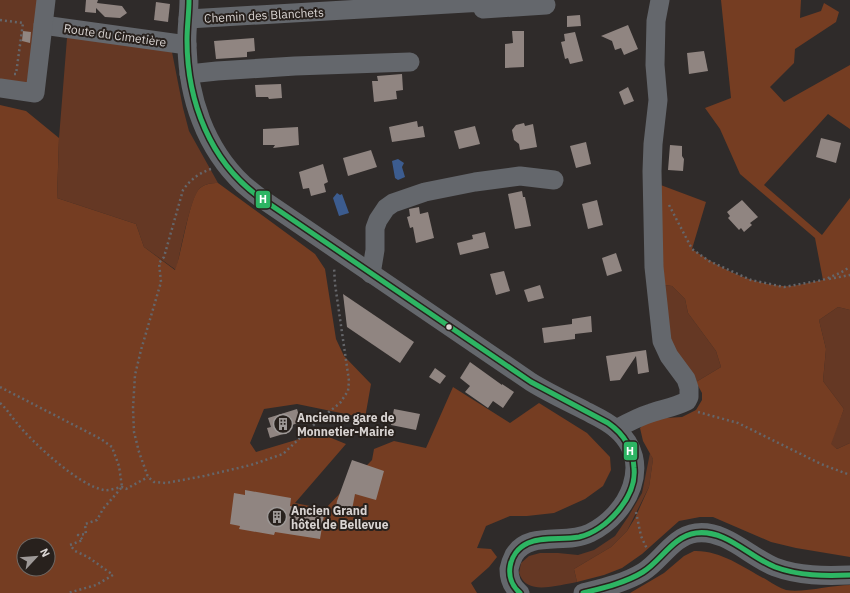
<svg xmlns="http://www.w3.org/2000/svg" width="850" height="593" font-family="'IBM Plex Sans',sans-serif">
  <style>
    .green { fill: #653824 }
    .forest { fill: #753d22; fill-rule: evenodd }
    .water { fill: #3c5c8f }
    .building { fill: #908581 }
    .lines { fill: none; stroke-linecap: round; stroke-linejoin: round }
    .path { stroke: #65666a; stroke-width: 2.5; stroke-dasharray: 2 3; stroke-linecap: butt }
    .minor { stroke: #64676c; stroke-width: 19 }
    .bus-1-casing { stroke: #28211d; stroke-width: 8 }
    .bus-1 { stroke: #2db563; stroke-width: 5 }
    .bus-dot { fill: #d9d4d2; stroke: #28211d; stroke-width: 1.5 }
    .labels { text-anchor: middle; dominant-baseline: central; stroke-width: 4; stroke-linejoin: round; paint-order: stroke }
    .street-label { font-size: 12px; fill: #d9d4d2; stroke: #28211d }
    .poi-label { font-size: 12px; font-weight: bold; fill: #d9d4d2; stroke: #28211d; text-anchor: start }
    .line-badge { stroke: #28211d; stroke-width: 1.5 }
    .badge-label { font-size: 11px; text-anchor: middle; font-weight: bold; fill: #fff }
  </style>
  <rect width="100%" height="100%" fill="#2f2b2a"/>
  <!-- green -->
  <g class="green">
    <polygon points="0,0 39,0 27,84 0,81"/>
    <path d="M69,35L172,52L183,108L189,131L218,183C211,183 205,184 200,188C190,198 180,254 176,270L144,247L136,224L57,198L59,138L67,38Z"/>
    <polygon points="664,285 672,286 685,299 688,313 716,351 721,367 696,382 671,345"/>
    <polygon points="838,307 850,310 850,443 837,449 830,444 844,409 823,381 826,349 819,320"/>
    <path d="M650,453L653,459L649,487L627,531L611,547L574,569L577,582C565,584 540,591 529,585C524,583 521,578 519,573L521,563L529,556L540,553H558L578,555L594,550L615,536L628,517L642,493Z"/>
  </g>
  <!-- forest -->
  <g class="forest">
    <path d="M721,0H801L800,18L821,11L824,3L839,12L836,22L795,49L794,63L770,87L784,102L850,65V129L828,114L764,185L822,235L850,198V310L838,307L819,320L826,349L823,381L844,409L831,444L837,449L850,443V557L796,548L771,542L713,517H700L679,521L642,554L622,568L604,575L577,582L574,569L611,547L627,531L635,518L649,487L653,459L643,441L640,428L650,419L682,417L696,410L702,400V393L696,382L721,367L716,351L688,313L685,299L672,286L664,285L658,184L706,202L692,249C718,267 750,284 783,286C794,287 811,282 823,280L815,238L740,174L720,129L705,108L731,98Z"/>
    <path d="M0,105L26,111L59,138L57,198L136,224L144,247L175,270C182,253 189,198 200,188C205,184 211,183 218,183L315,254L325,269L336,339L344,356L371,384L365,418L297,404L264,409L250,443L256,452L319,433L346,444L295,503L325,509L372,460L374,449L394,441L426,448L453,387L510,423L539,403L587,433L610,457L611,470L603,486L585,499L554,513L527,516H510L486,526L477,548L491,549L497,557L489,567L471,583L477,593H0ZM24,545H48V569H24Z"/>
    <path d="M694,551C721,550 744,568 767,580C773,584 780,588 786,590C803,593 832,585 850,585V593H630L664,573L684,556Z"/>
  </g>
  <!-- water -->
  <g class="water">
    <polygon points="398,159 404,163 402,167 405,177 398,180 395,178 392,161"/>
    <polygon points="337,193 340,195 342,194 349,213 339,216 333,198"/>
  </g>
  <!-- building -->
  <g class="building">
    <polygon points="86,0 98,0 97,3 122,6 127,13 120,18 105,17 96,8 96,13 85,12"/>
    <polygon points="156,2 170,4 168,22 154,20"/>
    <polygon points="580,15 581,26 567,27 567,16"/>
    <polygon points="628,25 638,49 624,55 621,48 615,50 612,41 601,36"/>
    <polygon points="23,31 31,32 30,43 22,41"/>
    <polygon points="512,31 524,31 524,67 505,68 505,44 513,43"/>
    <polygon points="575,32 583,61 570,64 568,58 565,59 561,42 565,41 564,34"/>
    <polygon points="254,38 255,51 247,52 247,57 216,59 214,41"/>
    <polygon points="704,51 708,71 689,74 687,53"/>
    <polygon points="402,74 403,90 396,91 397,99 374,102 372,81 378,81 377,76"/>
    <polygon points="281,84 282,98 269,99 268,97 256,97 255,85"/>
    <polygon points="628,87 634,101 624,105 619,92"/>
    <polygon points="417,121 418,127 423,126 425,137 392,142 389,127"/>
    <polygon points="524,123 525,126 533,124 537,147 520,150 519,144 514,140 512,130 516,125"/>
    <polygon points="475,126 480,144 459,149 454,131"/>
    <polygon points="298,127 299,145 273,148 275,145 263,145 263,129"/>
    <polygon points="821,138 841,143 836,163 816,157"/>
    <polygon points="586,142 591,164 576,168 570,146"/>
    <polygon points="670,145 682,146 682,156 684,159 683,171 668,170"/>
    <polygon points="371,150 377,167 348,176 343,158"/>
    <polygon points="323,164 328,182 324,184 326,192 311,196 309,188 303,189 299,172"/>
    <polygon points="522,191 523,197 525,197 531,226 515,229 508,194"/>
    <polygon points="597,200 603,225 588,229 582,204"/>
    <polygon points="742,200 758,217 750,223 752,225 744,232 741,228 739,230 728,218 730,216 727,212"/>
    <polygon points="419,207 420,214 428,212 434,238 416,243 413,227 410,228 407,217 410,216 409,209"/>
    <polygon points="485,232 489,248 460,255 457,243 473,239 472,235"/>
    <polygon points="616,253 622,271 607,276 602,258"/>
    <polygon points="504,271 510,291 496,295 490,274"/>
    <polygon points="540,285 544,298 528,302 524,290"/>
    <polygon points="343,294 414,342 400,363 347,327"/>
    <polygon points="591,316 592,332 575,334 575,339 544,343 542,328 572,324 572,319"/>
    <polygon points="646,350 649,372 638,374 636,356 620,380 610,381 606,356"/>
    <polygon points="470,362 502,385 502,384 514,392 503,408 493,401 488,408 465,392 470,386 460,378"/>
    <polygon points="435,368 446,376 440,384 429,377"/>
    <polygon points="297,409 301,422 289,426 290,432 270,438 267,428 271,427 268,418"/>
    <polygon points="394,409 420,414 416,430 391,425"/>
    <polygon points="352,460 384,471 376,500 355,494 351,515 335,513 337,501"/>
    <polygon points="245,490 291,498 290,506 294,507 294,510 324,515 320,539 275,532 274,535 239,529 240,526 230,524 234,493 245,495"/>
  </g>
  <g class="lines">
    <!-- path -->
    <g class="path">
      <polyline points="0,20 23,23"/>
      <polyline points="14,74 16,74 23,23"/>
      <path d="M211,169C199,173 190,180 183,190L164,257L159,263L161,282L141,350L135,375L133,408L134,432L139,452L148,477L154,482L166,483L204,476L251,465L283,454L319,420L340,403L348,391L349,381L335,284L334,267"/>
      <polyline points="669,205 692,249 709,261 751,280 784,287 823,280 840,273 850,267"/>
      <polyline points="829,279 850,275"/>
      <polyline points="0,387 101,439 112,447 119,466 122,487 103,509 97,520 85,524 86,534 78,535 83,540 70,545 75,551 88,557 113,575 96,585 68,593"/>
      <path d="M0,403C7,409 10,415 16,422C32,442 79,486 104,490C109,491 116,488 122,487L126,489L148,477"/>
      <polyline points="698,412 738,423 821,464 850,475"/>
      <polyline points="636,512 641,536 647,549"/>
    </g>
    <!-- minor -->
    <g class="minor">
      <path d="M189,0C189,15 186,31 187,46C188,97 205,148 243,184C250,190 257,196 265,201L531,382C547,392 564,400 582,409C593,415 606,420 616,429C654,462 629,514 590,533C566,545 529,530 514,555C512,559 510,564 509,569C509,579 512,587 520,593"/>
      <polyline points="188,19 484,2 483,9 546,5"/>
      <polyline points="43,25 187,45"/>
      <polyline points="189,74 217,71 295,66 410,62"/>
      <polyline points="0,88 35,93 46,0"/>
      <polyline points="371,274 375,250 375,228 378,220 386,208 393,203 425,192 475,182 520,176 554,180"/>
      <path d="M616,429C627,423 638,417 651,413C663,409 675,407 687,401L689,397V388L686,379L669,356L662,341L654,267L652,171L653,144L658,100L655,65L656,21L660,0"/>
      <path d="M583,593C603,588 625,583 643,572C661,561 673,536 696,533C725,529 750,557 775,567C799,576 825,576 850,575"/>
    </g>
    <defs>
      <g id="bus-1">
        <path d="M189,0C189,13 187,26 187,40C187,101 210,163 262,199L531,382L608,423C624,434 633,449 634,468C637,497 606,531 579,537C562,540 543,536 528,543C508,552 503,579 520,593"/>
        <path d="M583,593C603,588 625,583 643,572C661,561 673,536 696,533C726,529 749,557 775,567C799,576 825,576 850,575"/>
      </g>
    </defs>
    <!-- bus-1 casing -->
    <use href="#bus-1" class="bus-1-casing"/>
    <!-- bus-1 -->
    <use href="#bus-1" class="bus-1"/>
  </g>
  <!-- icons -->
  <defs>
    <symbol id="building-ring" viewBox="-11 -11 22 22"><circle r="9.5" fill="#28211d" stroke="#9e9997" stroke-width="1.5"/><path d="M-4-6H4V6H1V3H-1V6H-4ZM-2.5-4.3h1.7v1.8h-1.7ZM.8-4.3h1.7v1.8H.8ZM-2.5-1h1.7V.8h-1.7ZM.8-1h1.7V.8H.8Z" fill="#9e9997"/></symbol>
  </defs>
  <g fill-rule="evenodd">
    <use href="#building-ring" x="272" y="413" width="22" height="22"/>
    <use href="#building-ring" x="266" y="506" width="22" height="22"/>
  </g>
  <!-- markers -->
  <circle class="bus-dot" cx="449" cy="327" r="3.5"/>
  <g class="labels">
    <!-- street labels -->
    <g class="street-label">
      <text transform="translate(264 15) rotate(-3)">Chemin des Blanchets</text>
      <text transform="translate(115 35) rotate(8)">Route du Cimetière</text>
    </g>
    <!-- poi labels -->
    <g class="poi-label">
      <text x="297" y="417">Ancienne gare de<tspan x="297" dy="14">Monnetier-Mairie</tspan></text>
      <text x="291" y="510">Ancien Grand<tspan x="291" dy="14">hôtel de Bellevue</tspan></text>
    </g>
  </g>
  <g class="line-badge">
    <rect x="255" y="190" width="16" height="19" rx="4" fill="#2db563"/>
    <rect x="623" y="441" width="15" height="20" rx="4" fill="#2db563"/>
  </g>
  <g class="badge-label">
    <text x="263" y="203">H</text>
    <text x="630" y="455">H</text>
  </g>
  <!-- north arrow -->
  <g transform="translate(36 557) rotate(64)"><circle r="19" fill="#28211d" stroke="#6f6965"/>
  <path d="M0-3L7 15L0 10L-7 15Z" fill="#9e9997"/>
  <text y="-6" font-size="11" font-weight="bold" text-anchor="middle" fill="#d9d4d2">N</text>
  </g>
</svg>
